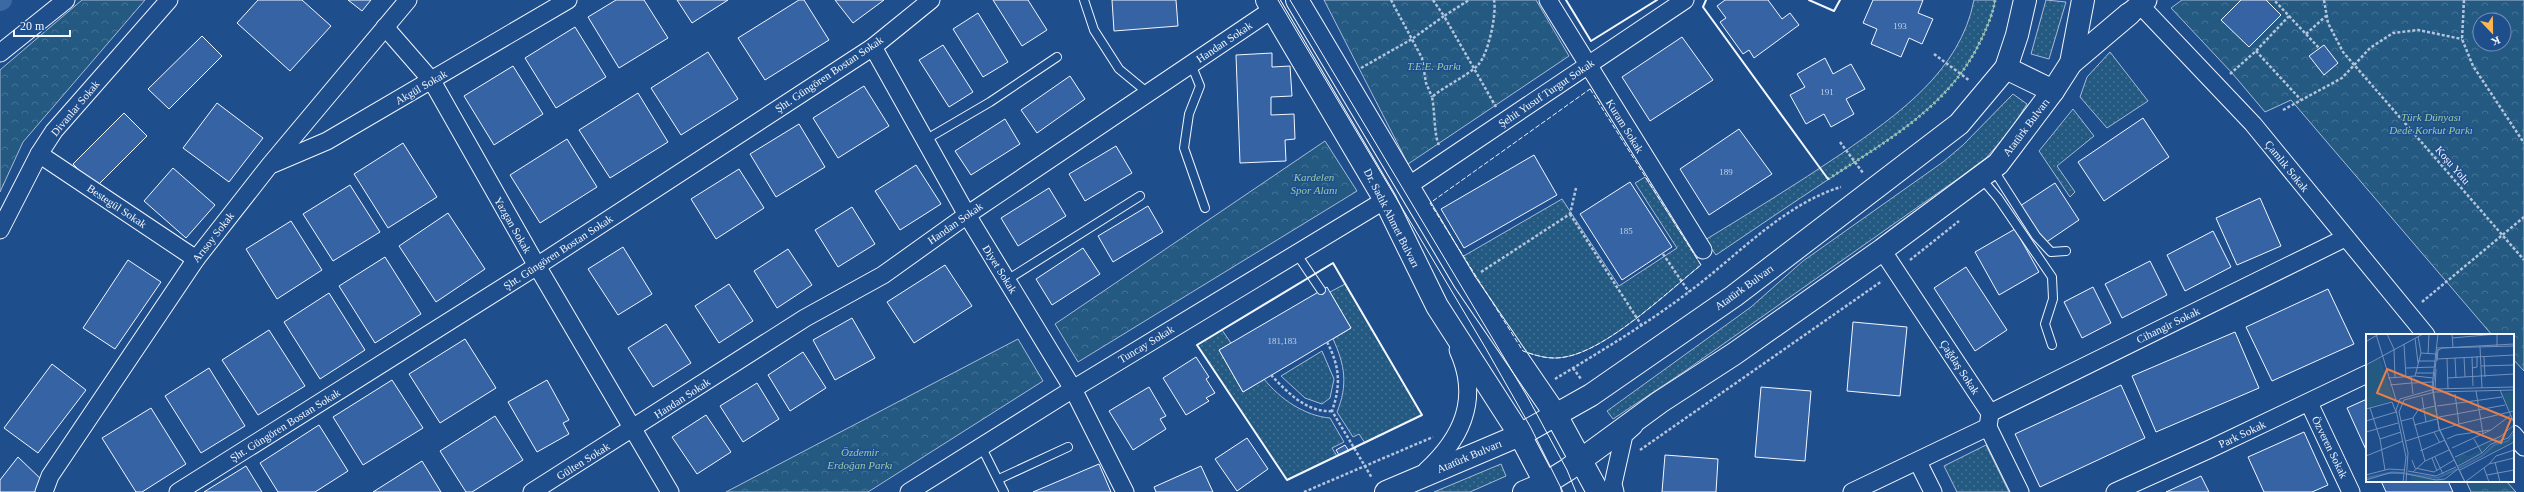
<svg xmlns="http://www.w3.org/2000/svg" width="2524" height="492" font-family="'Times New Roman',serif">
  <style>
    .grass { fill: url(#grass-dots); stroke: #a8bbd7 }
    .park { fill: url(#park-crowns); stroke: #a8bbd7; fill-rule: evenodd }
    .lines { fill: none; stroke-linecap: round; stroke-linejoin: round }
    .canal { stroke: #3b69a3; stroke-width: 20 }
    .building { fill: #3563a3; stroke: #f2f6ff }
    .service-casing { stroke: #f2f6ff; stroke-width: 10 }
    .minor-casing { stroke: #f2f6ff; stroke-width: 19 }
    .tertiary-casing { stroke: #f2f6ff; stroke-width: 23 }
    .secondary-casing { stroke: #f2f6ff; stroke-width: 24 }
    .primary-casing { stroke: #f2f6ff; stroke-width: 24 }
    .path { stroke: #b3c4dc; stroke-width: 2.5; stroke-dasharray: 3 2; stroke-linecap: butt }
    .service { stroke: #1f4e8c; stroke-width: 8 }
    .minor { stroke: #1f4e8c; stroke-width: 17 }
    .tertiary { stroke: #1f4e8c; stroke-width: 21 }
    .secondary { stroke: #1f4e8c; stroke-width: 22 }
    .primary { stroke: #1f4e8c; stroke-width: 22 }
    .tram { stroke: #f2f6ff; stroke-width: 1 }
    .hedge { stroke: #97c8a6; stroke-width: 3; stroke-dasharray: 2 3; stroke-linecap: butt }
    .fence { stroke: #f2f6ff; stroke-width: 1; stroke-dasharray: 5 2; stroke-linecap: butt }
    .wall { stroke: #f2f6ff; stroke-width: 2 }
    .labels { text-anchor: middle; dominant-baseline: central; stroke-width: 3; stroke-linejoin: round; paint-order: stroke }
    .number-label { font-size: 9px; fill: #c3d1e8 }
    .street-label { font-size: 11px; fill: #f2f6ff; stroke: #1f4e8c }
    .park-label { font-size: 11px; font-style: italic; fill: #97c8a6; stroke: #1f4e8c }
    .inset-river { fill: none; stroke: #3b69a3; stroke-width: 2 }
    .inset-road { fill: none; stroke: #7391ba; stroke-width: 1 }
    .view { fill: #ea8049; fill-opacity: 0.15; stroke: #ea8049; stroke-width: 2 }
    .inset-edge { fill: none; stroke: #f2f6ff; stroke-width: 2 }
  </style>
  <defs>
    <pattern id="grass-dots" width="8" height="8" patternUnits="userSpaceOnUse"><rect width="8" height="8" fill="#245a82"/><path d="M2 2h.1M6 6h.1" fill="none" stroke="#447295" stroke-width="1.8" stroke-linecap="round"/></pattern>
    <pattern id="park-crowns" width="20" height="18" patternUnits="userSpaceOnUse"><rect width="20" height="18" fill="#245a82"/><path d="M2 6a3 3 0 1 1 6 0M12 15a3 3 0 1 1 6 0" fill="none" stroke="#447295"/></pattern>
  </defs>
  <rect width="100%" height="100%" fill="#1f4e8c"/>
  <!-- grass -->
  <g class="grass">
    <path d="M1974,0H1995C1993,14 1987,27 1981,40C1950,106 1887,140 1829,179C1791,204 1753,230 1716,255L1705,240C1751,212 1797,184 1841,154C1897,115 1960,72 1974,0Z"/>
    <polygon points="2046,0 2066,2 2049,59 2031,54"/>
    <polygon points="2110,52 2148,101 2107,128 2080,97 2087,77"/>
    <polygon points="2013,94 2027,104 2009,132 1986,158 1959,178 1685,371 1613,419 1607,411 1751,307 1803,261 1943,162 1963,145"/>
    <polygon points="2073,109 2094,136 2057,166 2075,192 2070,197 2039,151"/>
    <path d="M1645,177L1701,265C1668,292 1607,350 1565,357C1550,360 1537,356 1523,351L1462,257L1562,199L1619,286L1677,248L1635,183Z"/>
    <path d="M1345,284L1422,415L1365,443L1359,434L1353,437L1337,412C1348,385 1345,365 1333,339L1351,328L1330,292Z"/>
    <path d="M1222,330L1231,343L1219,350L1243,392L1264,379C1280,399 1305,416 1330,418L1344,442L1332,448L1337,456L1287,480L1197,345Z"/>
    <polygon points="1322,351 1334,379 1330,398 1322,404 1305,398 1281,376"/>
    <polygon points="1986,445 2009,492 1957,492 1944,466"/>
    <polygon points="1501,464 1506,476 1470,492 1434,492"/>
  </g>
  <!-- park -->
  <g class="park">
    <polygon points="82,0 145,0 23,142 0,192 0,70"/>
    <polygon points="1324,0 1536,0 1569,56 1408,164"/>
    <path d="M2182,0H2524V371L2513,359V335H2492L2291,100L2265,112L2232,73L2171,8ZM2480,20H2504V44H2480Z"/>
    <polygon points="1325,141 1357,191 1078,362 1055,324"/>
    <polygon points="1018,339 1043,381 868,492 726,492"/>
    <polygon points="2466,481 2506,481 2516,492 2471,492"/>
  </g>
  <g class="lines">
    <!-- canal -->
    <polyline class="canal" points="0,1 2,0"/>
  </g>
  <!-- building -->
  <g class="building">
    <polygon points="258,0 302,0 331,26 290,71 237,23"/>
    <polygon points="348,0 371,0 362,11"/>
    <polygon points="616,0 644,0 668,38 619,68 588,17"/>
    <polygon points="677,0 728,0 692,23"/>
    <polygon points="799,0 804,0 829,40 765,80 738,38"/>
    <polygon points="835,0 884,0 853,23"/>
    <polygon points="993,0 1028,0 1047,30 1022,46"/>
    <polygon points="1112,0 1176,0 1178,26 1114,31"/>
    <polygon points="1725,0 1768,0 1782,19 1790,13 1799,25 1754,58 1749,50 1743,54 1720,22 1726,18 1717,6"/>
    <polygon points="1873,0 1923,0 1918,13 1933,19 1922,44 1909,38 1901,57 1871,44 1877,29 1863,23"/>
    <polygon points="2241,0 2266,0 2281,15 2249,47 2221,20"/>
    <polygon points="978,13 1008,62 983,77 953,29"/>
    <polygon points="575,27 606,77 556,108 525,58"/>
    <polygon points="202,36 222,56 169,109 148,89"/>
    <polygon points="1682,37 1713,80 1650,121 1622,77"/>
    <polygon points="943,45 973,92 949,107 919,60"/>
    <polygon points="2324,45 2338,63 2324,75 2309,56"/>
    <polygon points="708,52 738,99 681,135 651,88"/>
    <polygon points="1272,53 1272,67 1290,66 1292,96 1271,97 1271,115 1294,114 1295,139 1285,140 1286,161 1240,163 1236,55"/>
    <polygon points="1825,58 1833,74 1851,64 1865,89 1846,99 1854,114 1831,127 1824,114 1806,124 1790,95 1805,87 1797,74"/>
    <polygon points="513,66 543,114 494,145 464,96"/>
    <polygon points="1070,76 1085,99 1037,133 1021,110"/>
    <polygon points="864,86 889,126 838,158 813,118"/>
    <polygon points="638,93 668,142 610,178 579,130"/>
    <polygon points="217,103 263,138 229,182 183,148"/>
    <polygon points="124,113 147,136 96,187 73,164"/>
    <polygon points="2143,118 2169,157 2104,201 2078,162"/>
    <polygon points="1005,119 1020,144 971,175 955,151"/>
    <polygon points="799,124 825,167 776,197 750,154"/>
    <polygon points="1739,129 1772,174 1709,215 1680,169"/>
    <polygon points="567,139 597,187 540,223 510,175"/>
    <polygon points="403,143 437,197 388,228 354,174"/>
    <polygon points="1116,146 1132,173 1085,201 1069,174"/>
    <polygon points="1534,155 1557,195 1464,248 1441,209"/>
    <polygon points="916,165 941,204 900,230 875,191"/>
    <polygon points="173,168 215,205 186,238 144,201"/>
    <polygon points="739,169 764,208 716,239 691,199"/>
    <polygon points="1630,182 1672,247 1622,280 1580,214"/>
    <polygon points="2055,183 2079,220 2045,243 2020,206"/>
    <polygon points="350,185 380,232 333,261 303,214"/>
    <polygon points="1049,188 1066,216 1018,246 1001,218"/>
    <polygon points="2260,198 2281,246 2237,265 2216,218"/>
    <polygon points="1148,206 1163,232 1113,262 1098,236"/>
    <polygon points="852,207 875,244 838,267 815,230"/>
    <polygon points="448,213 485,269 436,302 399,246"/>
    <polygon points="291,221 322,270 277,299 246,249"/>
    <polygon points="2015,229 2039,272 1999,295 1975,252"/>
    <polygon points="2213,231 2231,267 2185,291 2167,255"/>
    <polygon points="623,247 652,294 618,315 588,269"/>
    <polygon points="1083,248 1100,274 1052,305 1036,279"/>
    <polygon points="788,249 812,285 777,308 754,271"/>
    <polygon points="385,257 421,314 375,343 339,286"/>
    <polygon points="128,260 161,282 115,349 83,328"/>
    <polygon points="2150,261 2167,295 2122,318 2105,284"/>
    <polygon points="945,265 972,306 914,343 887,302"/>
    <polygon points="1966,267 2007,330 1975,351 1934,288"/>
    <polygon points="729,284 753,321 719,343 695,306"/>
    <polygon points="1327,287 1351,328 1243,392 1219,350"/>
    <polygon points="2093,287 2111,323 2082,338 2064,302"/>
    <polygon points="2328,289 2354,344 2272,381 2246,327"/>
    <polygon points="329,293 365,350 320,379 284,322"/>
    <polygon points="852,318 875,358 835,380 813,340"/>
    <polygon points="1853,322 1907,327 1900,396 1847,391"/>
    <polygon points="666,324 691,363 653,387 628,348"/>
    <polygon points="269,330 305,386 258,415 222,360"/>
    <polygon points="2235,332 2259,388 2156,432 2132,376"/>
    <polygon points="465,339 496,388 440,423 409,374"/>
    <polygon points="803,352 826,388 790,411 768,375"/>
    <polygon points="1196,357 1209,377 1206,379 1215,393 1206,398 1209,401 1186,415 1163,378"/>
    <polygon points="52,364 86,390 38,453 4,428"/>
    <polygon points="209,368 245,426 201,453 165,396"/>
    <polygon points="392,380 423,428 363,465 333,417"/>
    <polygon points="547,380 569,420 563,423 569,434 537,452 508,402"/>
    <polygon points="757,383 779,419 743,442 720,406"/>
    <polygon points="2121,385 2145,438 2040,487 2015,434"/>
    <polygon points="1149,387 1166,416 1160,419 1166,429 1133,450 1109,411"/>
    <polygon points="1761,387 1811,391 1805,461 1755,457"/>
    <polygon points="2367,399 2367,452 2347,408"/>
    <polygon points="151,408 186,464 142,492 136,492 102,438"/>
    <polygon points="706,415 731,452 697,474 672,437"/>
    <polygon points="495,416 523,460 472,492 466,492 440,451"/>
    <polygon points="319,425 348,471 315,492 278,492 260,463"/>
    <polygon points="2304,432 2328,485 2312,492 2264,492 2248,457"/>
    <polygon points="1247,438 1268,469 1237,491 1215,459"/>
    <polygon points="1345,445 1349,451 1339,455 1336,450"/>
    <polygon points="1665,455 1718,459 1716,492 1662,492"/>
    <polygon points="18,457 44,482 35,492 0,492 0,480"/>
    <polygon points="422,461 441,492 373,492"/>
    <polygon points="1099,464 1111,492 1033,492"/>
    <polygon points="246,466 262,492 204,492"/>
    <polygon points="1201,466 1213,492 1156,492 1154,487"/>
    <polygon points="2201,476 2209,492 2166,492"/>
    <polygon points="2381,481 2448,481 2453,492 2386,492"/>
  </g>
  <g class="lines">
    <defs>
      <g id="service">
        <polyline points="1084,0 1094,30 1119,69 1148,93"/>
        <polyline points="1191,64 1200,86 1189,114 1184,148 1205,208"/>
        <polyline points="925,140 990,102 1057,57"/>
        <polyline points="1993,169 2036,236 2051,252 2066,251"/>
        <polyline points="1981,178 1998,198 2052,277 2053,299 2045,324 2052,345"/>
        <polyline points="1296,253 1321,290"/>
        <polyline points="1007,280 1140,196"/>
        <polyline points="981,446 1004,492"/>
        <polyline points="999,479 1068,447"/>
      </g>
      <g id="minor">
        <polyline points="1548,0 1703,250"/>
        <polyline points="2140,5 2253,124 2426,335"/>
        <polyline points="385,27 432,81 537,266 670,492"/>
        <polyline points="873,47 967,215 1073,389 1125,492"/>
        <polyline points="0,53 66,0"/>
        <polyline points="39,154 196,259"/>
        <polyline points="273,164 327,141 568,0"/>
        <polyline points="1408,186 1685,0"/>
        <polyline points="0,230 39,154 54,131 169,0"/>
        <polyline points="1882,250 1990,413 1988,427 2020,492"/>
        <polyline points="2309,403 2351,492"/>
        <polyline points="1990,413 2345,238"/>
        <polyline points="2513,434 2524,447"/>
        <polyline points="1918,462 1933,492"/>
        <path d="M1426,471C1463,437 1480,398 1458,350"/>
        <polyline points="44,492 50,476 196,259 269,166 408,0"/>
        <polyline points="178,492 537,266 873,47 931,0"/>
        <polyline points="532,492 805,318 883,275 967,215 1273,9"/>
        <polyline points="909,492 1073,389 1385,200"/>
        <polyline points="1615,492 1613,484 1624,435 1634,426"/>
        <polyline points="1852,492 1988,427"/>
        <polyline points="2115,492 2210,449 2367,374"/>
      </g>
      <polyline id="tertiary" points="2129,14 2146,0"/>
      <g id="secondary">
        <polyline points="1267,0 1385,200 1437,306 1520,435 1550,492"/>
        <polyline points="1297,0 1465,282 1556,415 1598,492"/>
      </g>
      <g id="primary">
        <polyline points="2071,63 2129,14"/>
        <polyline points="2006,68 2053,91"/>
        <polyline points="1386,492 1520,435 1591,395 1734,296 1959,124 2006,68 2017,35 2025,0"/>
        <polyline points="1524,492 1546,483 1567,470 1660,402 1734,354 1882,250 1998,164 2053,91 2071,63 2083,0"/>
      </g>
    </defs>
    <!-- service casing -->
    <use href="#service" class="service-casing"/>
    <!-- minor casing -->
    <use href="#minor" class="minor-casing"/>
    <!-- tertiary casing -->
    <use href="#tertiary" class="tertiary-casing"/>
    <!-- secondary casing -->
    <use href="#secondary" class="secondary-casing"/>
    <!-- primary casing -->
    <use href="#primary" class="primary-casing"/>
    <!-- path -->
    <g class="path">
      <polyline points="1391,0 1422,58 1426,83 1432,97"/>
      <polyline points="1433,0 1444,16 1469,0"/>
      <polyline points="2324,0 2328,23 2343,52 2524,260"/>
      <polyline points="2464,0 2462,39 2473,66 2524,143"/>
      <polyline points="2289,16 2319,48"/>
      <polyline points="2306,34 2326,16"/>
      <polyline points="2256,51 2301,100"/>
      <polyline points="1934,54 1970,81"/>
      <polyline points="1361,68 1412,39 1444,16 1496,107"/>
      <polyline points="2230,74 2256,51 2289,16 2274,0"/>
      <polyline points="2283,110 2342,78 2370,48 2393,33 2418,30 2462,39"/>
      <polyline points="1840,142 1863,173"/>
      <path d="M1439,145C1434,136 1435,111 1432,97C1446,85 1466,77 1478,65C1488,55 1497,14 1494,0"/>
      <polyline points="1570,214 1642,326"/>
      <polyline points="1663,254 1689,292"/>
      <polyline points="1910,260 1959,221"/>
      <polyline points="1481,272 1570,214 1576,188"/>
      <polyline points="2422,302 2524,217"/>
      <path d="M1327,342C1340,367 1341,385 1332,411L1372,478"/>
      <polyline points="1573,368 1581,379"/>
      <path d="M1271,375C1287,392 1307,413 1332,411"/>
      <path d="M1555,379C1601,351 1647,324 1690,291C1737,256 1784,204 1841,187"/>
      <polyline points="1640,450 1882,281"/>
      <polyline points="1304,492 1433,437"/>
    </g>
    <!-- service -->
    <use href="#service" class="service"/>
    <!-- minor -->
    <use href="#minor" class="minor"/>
    <!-- tertiary -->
    <use href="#tertiary" class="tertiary"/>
    <!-- secondary -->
    <use href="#secondary" class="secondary"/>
    <!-- primary -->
    <use href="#primary" class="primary"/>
    <!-- tram -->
    <g class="tram">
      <polyline points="1278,0 1485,347 1531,428 1563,492"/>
      <polyline points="1290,0 1527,396 1567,470 1576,492"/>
    </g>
    <!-- hedge -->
    <path class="hedge" d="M1828,179C1887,141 1950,106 1981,40C1987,27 1993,14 1995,0"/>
    <!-- fence -->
    <path class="fence" d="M1590,89L1701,265C1667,292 1607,350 1565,357C1550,360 1537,356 1523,351L1430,203Z"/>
    <!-- wall -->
    <g class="wall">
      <polyline points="1566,0 1591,41 1657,0"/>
      <polyline points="1706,0 1703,7 1828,179"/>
      <polyline points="1809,0 1834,11 1840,0"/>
      <polygon points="1333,263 1422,415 1287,480 1197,345"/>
    </g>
  </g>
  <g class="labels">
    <!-- number labels -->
    <g class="number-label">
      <text x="1900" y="26">193</text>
      <text x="1827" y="92">191</text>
      <text x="1726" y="172">189</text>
      <text x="1626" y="231">185</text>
      <text x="1282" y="341">181,183</text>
    </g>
    <!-- street labels -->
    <g class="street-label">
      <text transform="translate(1224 42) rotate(-34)">Handan Sokak</text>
      <text transform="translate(829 74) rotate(-34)">Şht. Güngören Bostan Sokak</text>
      <text transform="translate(421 87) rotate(-30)">Akgül Sokak</text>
      <text transform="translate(1546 93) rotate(-34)">Şehit Yusuf Turgut Sokak</text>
      <text transform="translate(75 108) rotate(-50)">Divanlar Sokak</text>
      <text transform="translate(1625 126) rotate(58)">Kuram Sokak</text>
      <text transform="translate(2026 127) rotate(-53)">Atatürk Bulvarı</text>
      <text transform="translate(2453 165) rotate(49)">Koşu Yolu</text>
      <text transform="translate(2287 166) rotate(51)">Çamlık Sokak</text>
      <text transform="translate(117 206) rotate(34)">Bestegül Sokak</text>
      <text transform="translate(1392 218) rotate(63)">Dr. Sadık Ahmet Bulvarı</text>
      <text transform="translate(955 223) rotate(-35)">Handan Sokak</text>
      <text transform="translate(513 225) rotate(60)">Yazgan Sokak</text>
      <text transform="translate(213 237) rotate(-52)">Arısoy Sokak</text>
      <text transform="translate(558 252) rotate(-33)">Şht. Güngören Bostan Sokak</text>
      <text transform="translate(1000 269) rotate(58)">Diyet Sokak</text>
      <text transform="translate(1744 287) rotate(-36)">Atatürk Bulvarı</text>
      <text transform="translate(2168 325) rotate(-26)">Cihangir Sokak</text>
      <text transform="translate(1146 344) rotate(-31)">Tuncay Sokak</text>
      <text transform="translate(1960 367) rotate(57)">Çağdaş Sokak</text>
      <text transform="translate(682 398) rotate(-33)">Handan Sokak</text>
      <text transform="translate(285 425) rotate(-32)">Şht. Güngören Bostan Sokak</text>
      <text transform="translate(2242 434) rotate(-25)">Park Sokak</text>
      <text transform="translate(2330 447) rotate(64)">Özveren Sokak</text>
      <text transform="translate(1469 456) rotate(-23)">Atatürk Bulvarı</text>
      <text transform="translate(583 461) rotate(-32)">Gülten Sokak</text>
    </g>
    <!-- park labels -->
    <g class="park-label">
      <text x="1434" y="66">T.E.E. Parkı</text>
      <text x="2431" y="117">Türk Dünyası<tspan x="2431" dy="13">Dede Korkut Parkı</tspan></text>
      <text x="1314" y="177">Kardelen<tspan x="1314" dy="13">Spor Alanı</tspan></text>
      <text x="860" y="452">Özdemir<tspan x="860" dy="13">Erdoğan Parkı</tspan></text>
    </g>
  </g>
  <!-- overview -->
  <g transform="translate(2366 334)">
    <rect width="148" height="148" fill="#1f4e8c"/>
    <path d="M148,58V76L144,78L136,59Z" fill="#245a82"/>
    <path d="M14,24L28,66L0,74V32ZM69,73L70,85L61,87L59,75ZM148,92L141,104L127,109L116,118L113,113L137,102ZM148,100V107L118,122L127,112L144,107ZM113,117L115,119L92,130L90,123L97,120L102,122ZM45,142L78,146L80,148H55L45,146Z" fill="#245a82"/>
    <path class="inset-river" d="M93,134L116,122L128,111L142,107L148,99M0,144L27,138L72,144L91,135"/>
    <path class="inset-road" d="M10,0L30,66M21,0L28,15L29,44M72,0L66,53L73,94L99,148M86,0L87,13M49,4L52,29M86,4L131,0V12M1,7L13,0M38,10L40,43M114,13L116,54M71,14L148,12M55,19L70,20M62,20L63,0M98,23L99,43M106,23L107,52M118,23L119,43M89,24L90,44M71,25L148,21M81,25L82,55M52,27H69M71,27L72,15M0,31L57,0M115,32L148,31M40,34L68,33M106,34L111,33V22M50,39H68M49,42L67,44M45,43L47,60M22,44L49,42L55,19L52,2M81,44L148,40M46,49L66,48M24,51L45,49M69,55L70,35M134,56L148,89M110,57L117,100M89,60L93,90M56,63L60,88M71,72L136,63M4,74L14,105L19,136M0,75L26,68M73,83L139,71M0,87L30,78L26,68M35,87L47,84M48,91L71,85M0,98L32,89M68,98L74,109M14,105L35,98M81,105L90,101L124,96M108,105L116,119M40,107L93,90L148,77M86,114L125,96L145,81M54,117L79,106M0,122L37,107M69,123L77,140M89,123L135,102L148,91M66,124L71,137M46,126L49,134L68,138L88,126M59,127L47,84L52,76L69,72M129,128L134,148M123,130L130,122L148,116M92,132L116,119L125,110L142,104L148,96M118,134L123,148M94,136L148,108M42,137L70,142L90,133M47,138L59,127L83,116M41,140L70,146L79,145L92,135M0,141L23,135L38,136M121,141L148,136M0,146L23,139H38M37,148L40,123L30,76L34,65L69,55L148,53M40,148L42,119L33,78L38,66L69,58L148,56M99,148L123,130L148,124M99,148L73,95L67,55L71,17L76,14L148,10"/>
    <path class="view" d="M21,35L145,85L135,109L11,59Z"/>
    <rect width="148" height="148" class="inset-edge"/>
  </g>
  <!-- north arrow -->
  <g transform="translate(2492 32) rotate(158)"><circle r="19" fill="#1f4e8c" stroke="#7391ba"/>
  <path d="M0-3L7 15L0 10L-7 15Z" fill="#ffb74d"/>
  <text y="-6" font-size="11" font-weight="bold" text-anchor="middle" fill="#f2f6ff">K</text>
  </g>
  <!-- scale -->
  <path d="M14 30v6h56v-6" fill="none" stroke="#f2f6ff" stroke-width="2"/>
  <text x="20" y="30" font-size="12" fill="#f2f6ff" stroke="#1f4e8c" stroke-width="3" paint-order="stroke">20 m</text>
</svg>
